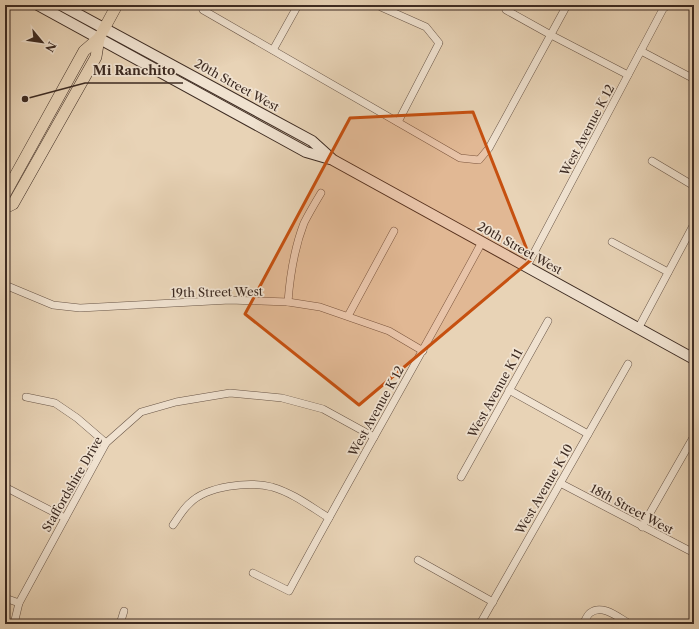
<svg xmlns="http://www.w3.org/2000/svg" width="699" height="629" font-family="'Libre Caslon Text',serif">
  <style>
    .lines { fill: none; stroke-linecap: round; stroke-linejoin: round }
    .minor-casing { stroke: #685547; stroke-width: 8 }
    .secondary-casing { stroke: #3d2b22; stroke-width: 12 }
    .primary-casing { stroke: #3d2b22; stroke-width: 12 }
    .minor { stroke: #f0e2d0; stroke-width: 7 }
    .secondary { stroke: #f0e2d0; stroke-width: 10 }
    .primary { stroke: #e8d3b6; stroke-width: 11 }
    .marked { fill: #c65010; fill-opacity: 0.2; stroke: #c65010; stroke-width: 3; stroke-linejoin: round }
    .labels { text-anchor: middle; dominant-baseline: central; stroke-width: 3.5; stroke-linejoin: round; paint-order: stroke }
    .street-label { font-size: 12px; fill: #3d2b22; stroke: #f0e2d0 }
    .leader { fill: none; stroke: #3d2b22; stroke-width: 1.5 }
    .callout-dot { fill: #3d2b22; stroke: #f0e2d0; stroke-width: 1.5 }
    .callout-label { font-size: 13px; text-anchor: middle; font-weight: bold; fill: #3d2b22; stroke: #f0e2d0; stroke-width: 3.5; stroke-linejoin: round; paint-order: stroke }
  </style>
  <rect width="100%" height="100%" fill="#e8d3b6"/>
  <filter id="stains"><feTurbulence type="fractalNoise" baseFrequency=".005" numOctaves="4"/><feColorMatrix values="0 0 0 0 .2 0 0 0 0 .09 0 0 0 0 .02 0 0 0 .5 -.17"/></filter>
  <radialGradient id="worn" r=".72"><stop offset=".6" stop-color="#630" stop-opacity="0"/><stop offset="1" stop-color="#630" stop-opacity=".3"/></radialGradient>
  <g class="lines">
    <defs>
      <g id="minor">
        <polyline points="201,5 203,10 460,158 479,160 489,148 567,5"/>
        <polyline points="381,7 426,27 439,43 398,122"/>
        <polyline points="506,10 551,35 628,75"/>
        <polyline points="273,50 298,5"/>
        <polyline points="641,51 694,79"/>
        <polyline points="652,161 694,186"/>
        <polyline points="612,242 668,272"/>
        <polyline points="527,266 663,9 668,5"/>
        <polyline points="5,285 53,305 80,308 230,300 288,302 320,307 389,331 423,351"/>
        <path d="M288,302C290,275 294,249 304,223C309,213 315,203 321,193"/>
        <polyline points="348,316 394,231"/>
        <polyline points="639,327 694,224"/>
        <polyline points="509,390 588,434"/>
        <polyline points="26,397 55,403 77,418 106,443"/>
        <polyline points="461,477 548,321"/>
        <polyline points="560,483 694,553"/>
        <polyline points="5,487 65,518"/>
        <path d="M173,525C178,518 183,509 190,503C207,486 249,481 272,487C293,493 311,507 329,518"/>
        <polyline points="642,527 694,436"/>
        <polyline points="418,560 493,602"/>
        <path d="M253,573L289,591C352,474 419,359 482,242"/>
        <polyline points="5,598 19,603"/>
        <polyline points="14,624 19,603 106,443 141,412 176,402 230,393 282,398 323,409 374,437"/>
        <polyline points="120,624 124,611"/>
        <polyline points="480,624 628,364"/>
        <path d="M583,624C585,621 587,615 590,613C602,603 619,618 630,624"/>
      </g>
      <g id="secondary">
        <polyline points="38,5 306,152 330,159"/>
        <polyline points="61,5 312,141 333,160 694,359"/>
      </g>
      <g id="primary">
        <polyline points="5,194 84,51 99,38 117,5"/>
        <polyline points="5,208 13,204 96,57 99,38"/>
      </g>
    </defs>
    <!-- minor casing -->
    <use href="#minor" class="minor-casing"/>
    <!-- secondary casing -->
    <use href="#secondary" class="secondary-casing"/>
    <!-- primary casing -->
    <use href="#primary" class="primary-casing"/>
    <!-- minor -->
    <use href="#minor" class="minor"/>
    <!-- secondary -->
    <use href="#secondary" class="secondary"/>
    <!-- primary -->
    <use href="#primary" class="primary"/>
  </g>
  <!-- marked area -->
  <path class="marked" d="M473,112L531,260L359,405L245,314L350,118Z"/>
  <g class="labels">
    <!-- street labels -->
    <g class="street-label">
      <text transform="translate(237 85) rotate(29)">20th Street West</text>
      <text transform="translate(587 130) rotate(-62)">West Avenue K 12</text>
      <text transform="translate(520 248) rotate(29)">20th Street West</text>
      <text transform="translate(217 292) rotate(-1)">19th Street West</text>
      <text transform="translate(495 393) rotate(-61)">West Avenue K 11</text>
      <text transform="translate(376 411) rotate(-61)">West Avenue K 12</text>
      <text transform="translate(72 484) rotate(-60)">Staffordshire Drive</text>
      <text transform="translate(544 489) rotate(-60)">West Avenue K 10</text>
      <text transform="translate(632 509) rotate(28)">18th Street West</text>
    </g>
  </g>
  <!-- callouts -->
  <path class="leader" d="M25 99L85 83H183"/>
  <circle class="callout-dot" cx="25" cy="99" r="4"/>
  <g class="callout-label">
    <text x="134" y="75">Mi Ranchito</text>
  </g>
  <!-- margin -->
  <rect width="699" height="629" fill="none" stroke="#e8d3b6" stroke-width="20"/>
  <rect x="6" y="6" width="687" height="617" fill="none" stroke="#3d2b22" stroke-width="2"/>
  <rect x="10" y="10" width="679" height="609" fill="none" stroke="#3d2b22"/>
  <!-- north arrow -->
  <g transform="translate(42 42) rotate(119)" stroke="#f0e2d0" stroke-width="3" paint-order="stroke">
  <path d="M0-3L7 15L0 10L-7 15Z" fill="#3d2b22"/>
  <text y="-6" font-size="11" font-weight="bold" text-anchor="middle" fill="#3d2b22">N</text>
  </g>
  <rect width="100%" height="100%" filter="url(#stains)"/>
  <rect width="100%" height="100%" fill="url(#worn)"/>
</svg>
